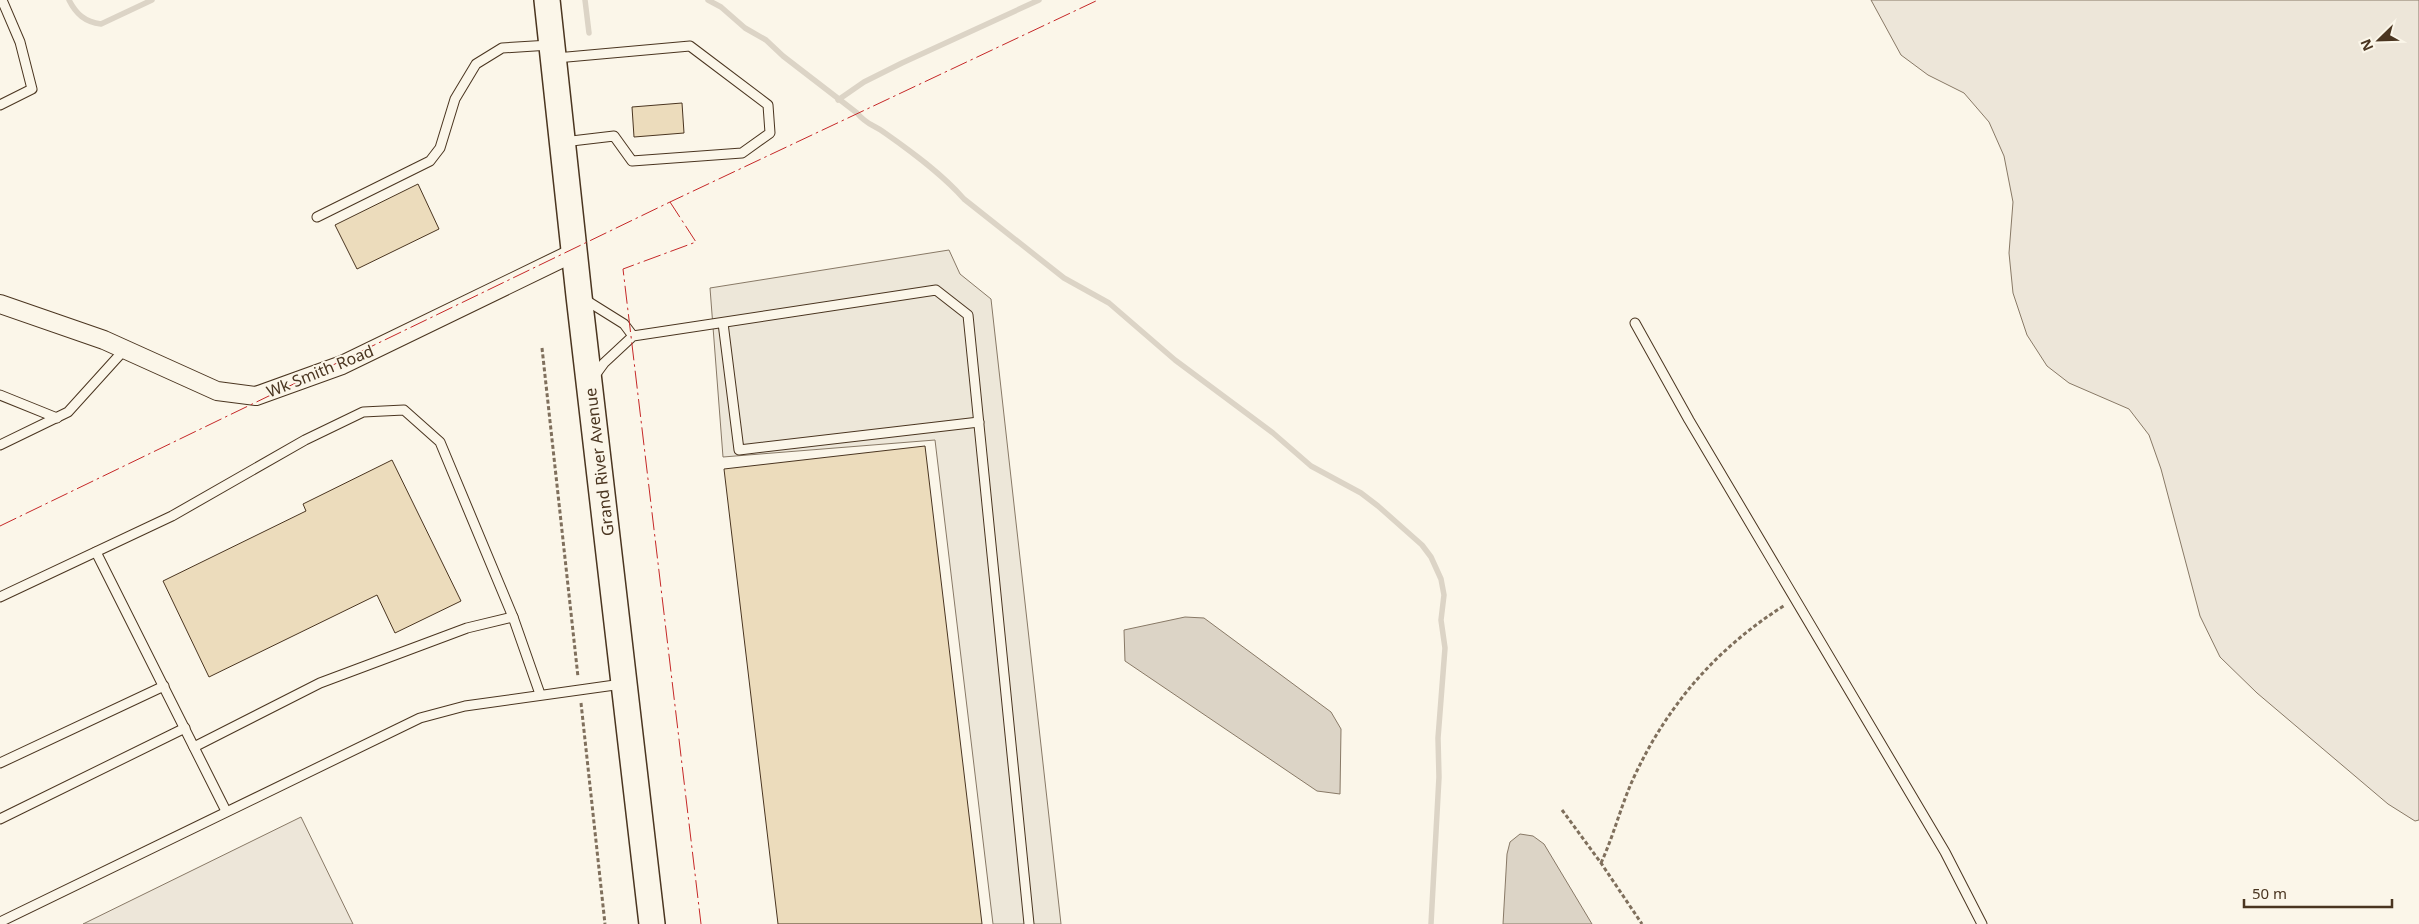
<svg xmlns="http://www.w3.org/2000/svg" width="2419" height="924" font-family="'Noto Sans',sans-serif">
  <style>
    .green { fill: #ede6d9; stroke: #887966 }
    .parking { fill: #ede7d9; stroke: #887966 }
    .water { fill: #dcd4c6; stroke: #887966 }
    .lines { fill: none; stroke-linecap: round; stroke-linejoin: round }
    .stream { stroke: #dcd4c6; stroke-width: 5.5 }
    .building { fill: #ecdcbc; stroke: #4a3520 }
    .service-casing { stroke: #4a3520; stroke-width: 11 }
    .minor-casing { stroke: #4a3520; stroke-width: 20 }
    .secondary-casing { stroke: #4a3520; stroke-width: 28 }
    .path { stroke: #7f6f5c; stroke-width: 3; stroke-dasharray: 4 2.5; stroke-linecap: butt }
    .service { stroke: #fbf6e9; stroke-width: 9 }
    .minor { stroke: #fbf6e9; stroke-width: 18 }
    .secondary { stroke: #fbf6e9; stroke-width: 25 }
    .power { stroke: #c62828; stroke-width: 1; stroke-dasharray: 18 4 2.5 4; stroke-linecap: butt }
    .labels { text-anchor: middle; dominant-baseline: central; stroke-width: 4; stroke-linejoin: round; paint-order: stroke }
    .street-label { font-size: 16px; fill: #4a3520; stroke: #fbf6e9 }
  </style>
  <rect width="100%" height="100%" fill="#fbf6e9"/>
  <!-- green -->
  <g class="green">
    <polygon points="1871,0 2419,0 2419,820 2415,821 2388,804 2257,693 2220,657 2200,616 2161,469 2149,435 2129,409 2069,383 2047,366 2027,335 2013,293 2009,253 2013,202 2004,156 1989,122 1964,93 1928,75 1901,55"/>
    <polygon points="301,817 353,924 83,924"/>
  </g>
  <!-- parking -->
  <polygon class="parking" points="949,250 960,274 991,299 1061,924 993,924 935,440 723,457 710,288"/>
  <!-- water -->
  <g class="water">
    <polygon points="1185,617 1204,618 1331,712 1341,729 1340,794 1317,791 1125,661 1124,630"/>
    <polygon points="1520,834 1533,836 1544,844 1592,924 1503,924 1507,854 1510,842"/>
  </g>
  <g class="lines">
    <!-- stream -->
    <g class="stream">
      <path d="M69,0C76,14 85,22 101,24L152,0"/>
      <polyline points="585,0 589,33"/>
      <path d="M708,0L721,7L745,28L766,40L783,56L857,113C868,126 873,124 885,133C912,152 942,174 964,199L1064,278L1109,303L1175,360L1273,433L1311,466L1361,493L1378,506L1422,545L1431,557L1441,579L1444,595L1441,620L1445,648L1438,738L1439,777L1431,924"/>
      <polyline points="838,100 864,82 902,63 1039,0"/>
    </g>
  </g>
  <!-- building -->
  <g class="building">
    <polygon points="682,103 684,133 634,137 632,107"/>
    <polygon points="418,184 439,229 357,269 335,225"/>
    <polygon points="925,446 982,924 778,924 724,469"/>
    <polygon points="392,460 461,601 395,633 377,595 209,677 163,581 306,511 303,504"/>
  </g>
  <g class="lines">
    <defs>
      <g id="service">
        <polyline points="556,58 690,46 768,105 770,133 742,153 632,161 614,136 563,142"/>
        <polyline points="0,105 32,89 20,42 2,0"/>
        <polyline points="317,217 430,161 440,148 455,99 476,64 502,48 550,45"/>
        <polyline points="584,299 624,324 633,336"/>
        <polyline points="723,323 739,450 979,422"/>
        <polyline points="1635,323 1689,420 1945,852 1982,924"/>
        <polyline points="593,378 604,363 633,336 936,290 968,315 1029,924"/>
        <polyline points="0,395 57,418"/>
        <polyline points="0,445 68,412 125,349"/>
        <polyline points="96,552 226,811"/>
        <polyline points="0,597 172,516 305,440 363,412 404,410 440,442 513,617 540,694"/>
        <polyline points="194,747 320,683 467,628 513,617"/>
        <polyline points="0,763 164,686"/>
        <polyline points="0,819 185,728"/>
        <polyline points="0,922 420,718 465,706 622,684"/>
      </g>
      <polyline id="minor" points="0,304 104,340 217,391 256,396 342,365 575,252"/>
      <polyline id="secondary" points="547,0 579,296 652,924"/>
    </defs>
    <!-- service casing -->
    <use href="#service" class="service-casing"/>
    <!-- minor casing -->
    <use href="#minor" class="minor-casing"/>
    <!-- secondary casing -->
    <use href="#secondary" class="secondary-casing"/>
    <!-- path -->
    <g class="path">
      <polyline points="542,348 578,677"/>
      <polyline points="581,703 605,924"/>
      <polyline points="1562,810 1601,863 1642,924"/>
      <path d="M1601,863C1614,835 1621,805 1634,777C1668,704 1717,648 1785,605"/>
    </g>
    <!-- service -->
    <use href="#service" class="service"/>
    <!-- minor -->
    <use href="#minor" class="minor"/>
    <!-- secondary -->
    <use href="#secondary" class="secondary"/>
    <!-- power -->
    <g class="power">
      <polyline points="670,202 696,242 623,269 701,924"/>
      <polyline points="0,526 670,202 1098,0"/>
    </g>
  </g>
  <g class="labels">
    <!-- street labels -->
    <g class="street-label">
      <text transform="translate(320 371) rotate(-22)">Wk Smith Road</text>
      <text transform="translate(599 462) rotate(-97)">Grand River Avenue</text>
    </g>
  </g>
  <!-- north arrow -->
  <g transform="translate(2379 40) rotate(247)" stroke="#fbf6e9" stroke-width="4" paint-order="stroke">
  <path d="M0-4L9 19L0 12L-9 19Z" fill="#4a3520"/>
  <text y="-8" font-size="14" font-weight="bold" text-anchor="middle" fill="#4a3520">N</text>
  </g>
  <!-- scale -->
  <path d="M2244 899v8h148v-8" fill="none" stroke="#4a3520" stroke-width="2.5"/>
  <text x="2252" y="899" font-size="15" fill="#4a3520" stroke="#fbf6e9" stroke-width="4" paint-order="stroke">50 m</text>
</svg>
